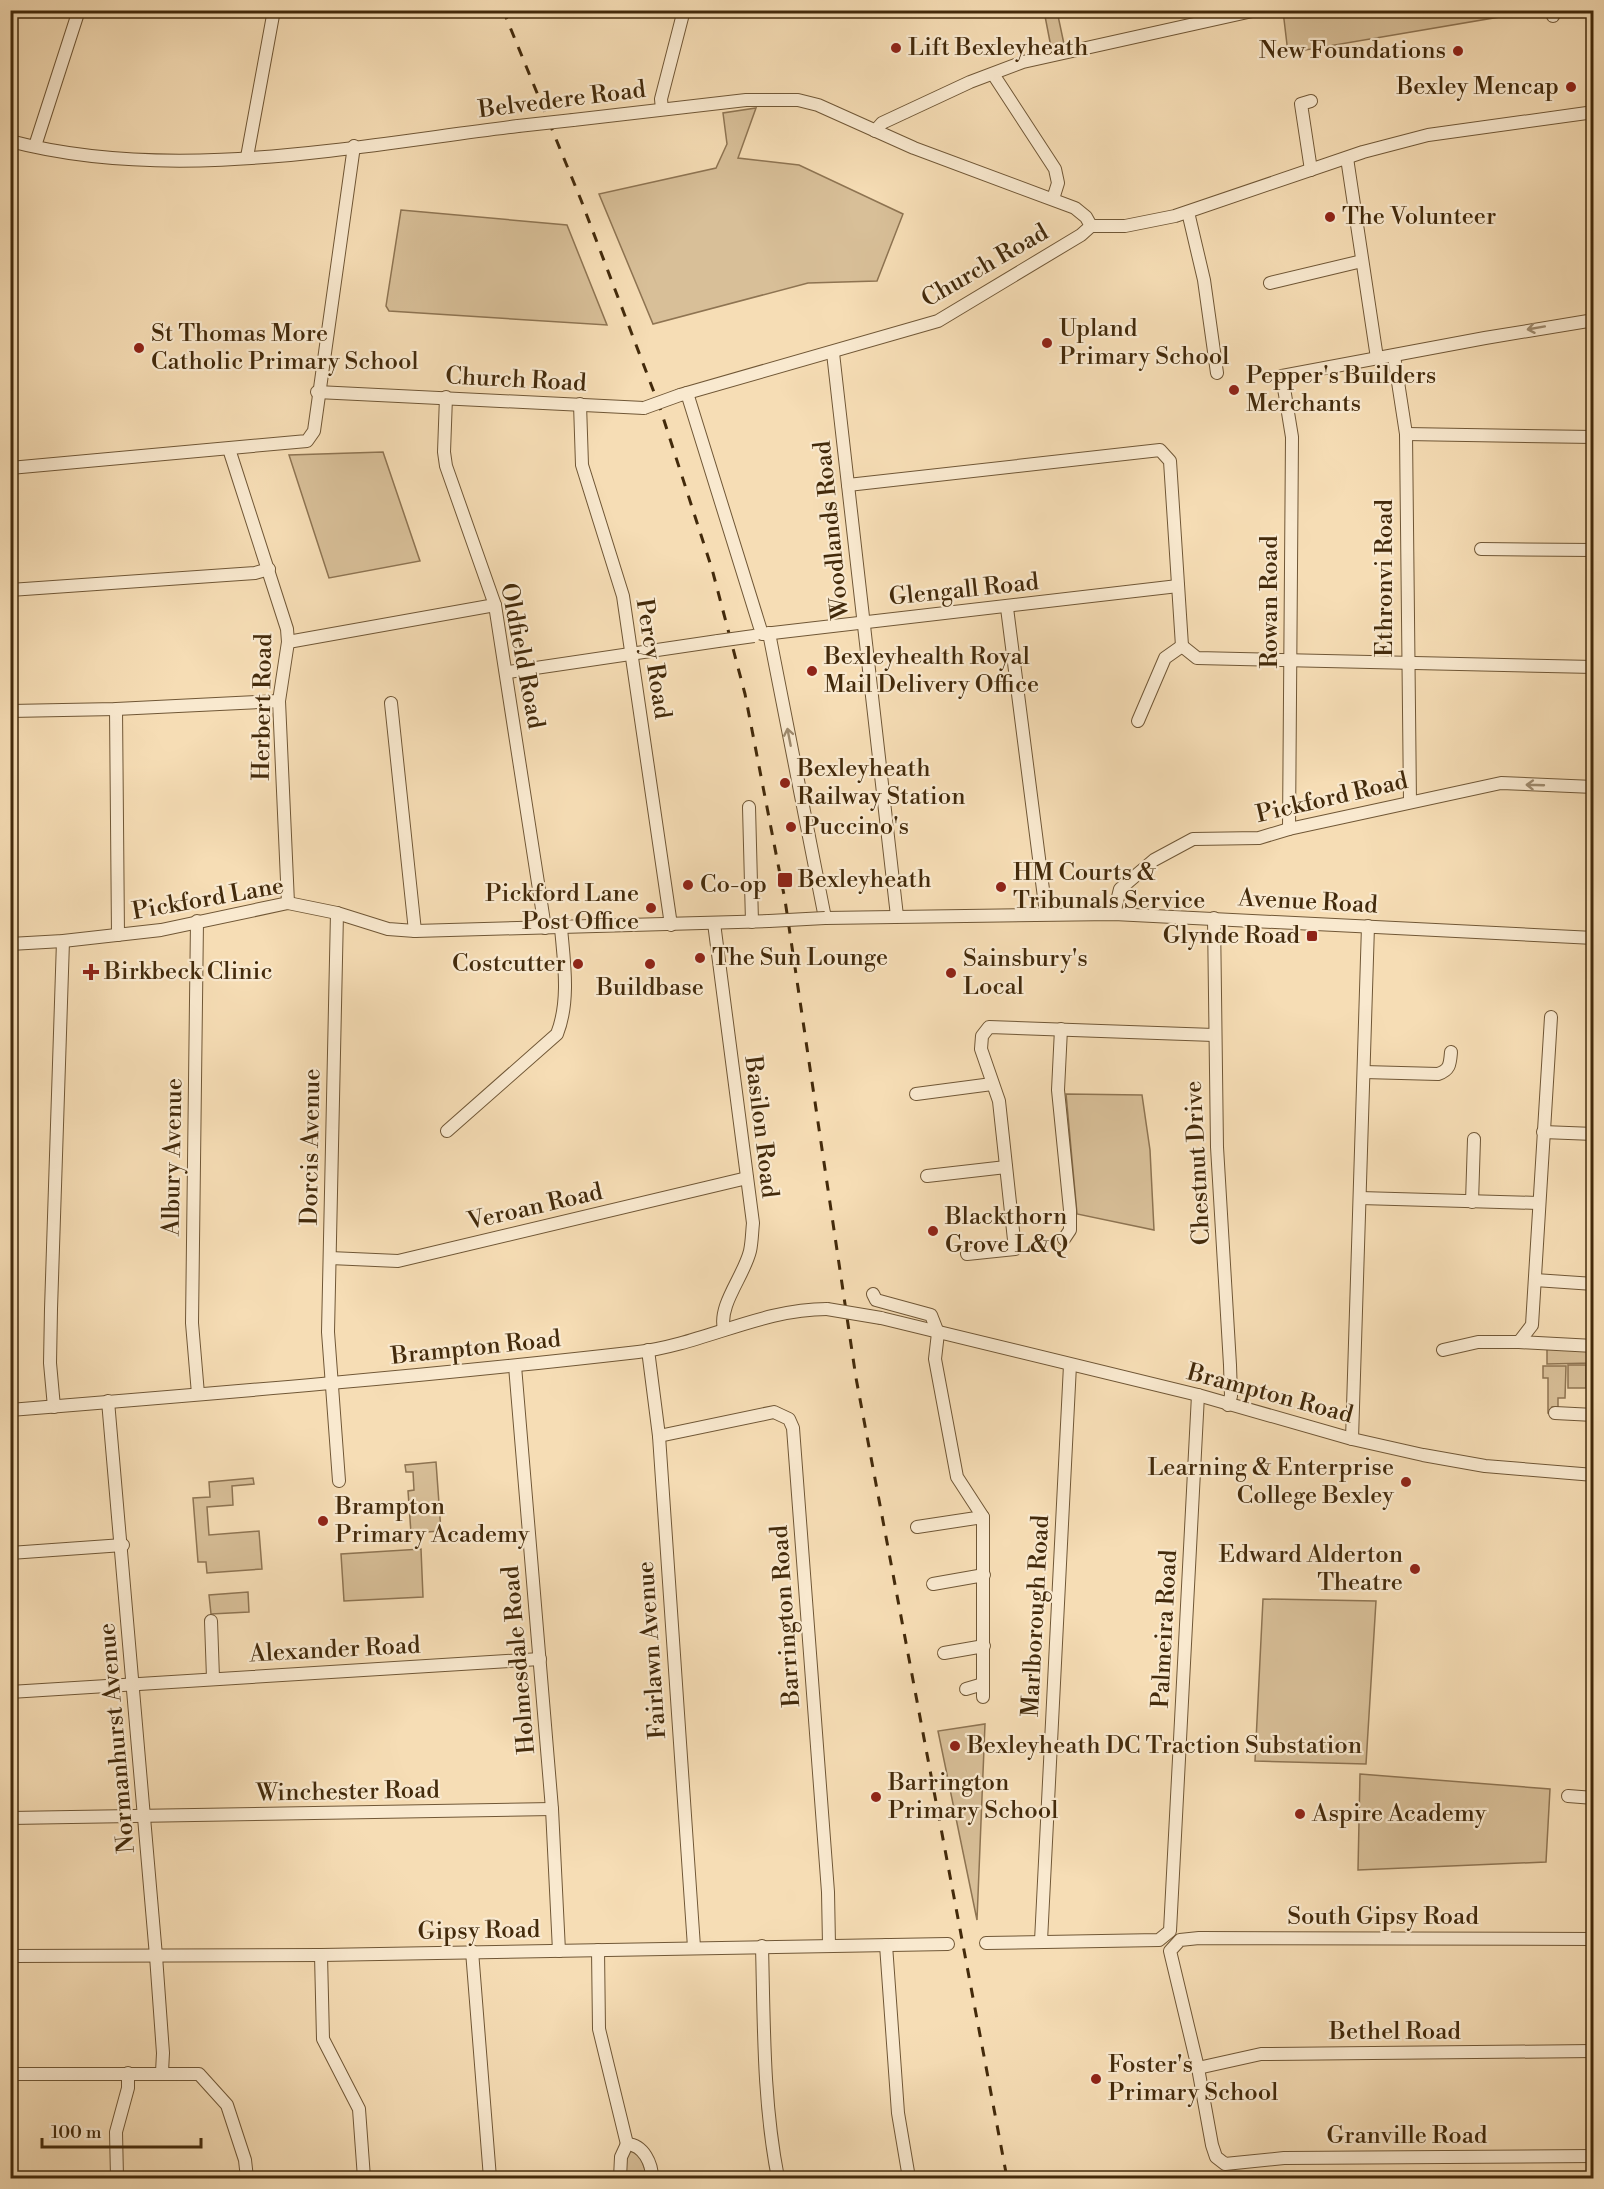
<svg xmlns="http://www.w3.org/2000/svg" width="1604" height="2189" font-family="'Libre Bodoni',serif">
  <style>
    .green { fill: #d8bf98; stroke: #8e7452; stroke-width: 1.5 }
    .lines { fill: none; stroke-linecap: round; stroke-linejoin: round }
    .minor-casing { stroke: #705736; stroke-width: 14 }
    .minor { stroke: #f9e9cf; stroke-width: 12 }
    .rail { stroke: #432a0b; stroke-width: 3; stroke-dasharray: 10 10; stroke-linecap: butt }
    .minor-bridge-casing { stroke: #705736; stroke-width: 14; stroke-linecap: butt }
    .minor-bridge { stroke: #f9e9cf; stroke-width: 12 }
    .oneway { stroke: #9e8a6d }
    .poi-dot { fill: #8f2418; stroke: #f9e9cf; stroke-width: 2 }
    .labels { text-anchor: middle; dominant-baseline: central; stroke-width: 4.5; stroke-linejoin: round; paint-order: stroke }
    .poi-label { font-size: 24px; fill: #432a0b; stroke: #f9e9cf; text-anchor: start }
    .street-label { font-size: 24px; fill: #432a0b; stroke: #f9e9cf }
  </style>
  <rect width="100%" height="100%" fill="#f6ddb5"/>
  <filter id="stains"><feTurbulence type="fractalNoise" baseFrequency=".00333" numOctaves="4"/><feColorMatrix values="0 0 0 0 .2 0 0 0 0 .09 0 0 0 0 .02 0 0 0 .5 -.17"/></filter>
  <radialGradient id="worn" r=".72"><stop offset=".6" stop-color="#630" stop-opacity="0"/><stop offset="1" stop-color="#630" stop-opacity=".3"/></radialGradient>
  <!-- green -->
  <g class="green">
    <polygon points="1044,11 1057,11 1064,44 1051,47"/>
    <polygon points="1283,11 1283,10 1505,11 1505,16 1288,53"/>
    <polygon points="756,108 738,158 799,165 903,214 877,281 808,283 653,324 599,194 716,168 727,144 723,113"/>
    <polygon points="401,210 567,225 607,325 389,311 386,306"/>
    <polygon points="383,452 420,561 329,578 289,455"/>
    <polygon points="1066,1094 1142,1095 1150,1150 1154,1230 1077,1214"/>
    <polygon points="1547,1348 1593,1349 1593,1363 1547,1364"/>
    <rect x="1568" y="1365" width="18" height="23"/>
    <polygon points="1543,1366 1566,1366 1565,1398 1558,1398 1558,1407 1552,1407 1552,1413 1548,1413 1548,1378 1543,1378"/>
    <polygon points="436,1462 441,1531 411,1533 408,1491 414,1490 413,1472 406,1472 405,1465"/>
    <polygon points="253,1478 254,1484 232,1486 233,1505 207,1507 209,1535 259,1531 262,1569 207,1573 206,1562 198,1562 193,1498 210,1497 209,1482"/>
    <polygon points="421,1549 423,1597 344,1601 341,1554"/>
    <polygon points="248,1592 249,1612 211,1614 209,1595"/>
    <polygon points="1263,1599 1376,1601 1366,1764 1255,1761"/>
    <polygon points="985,1724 977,1920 938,1731"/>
    <polygon points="1360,1774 1550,1789 1546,1862 1358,1870"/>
    <polygon points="634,2151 641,2158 648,2178 625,2178 625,2157 628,2152"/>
  </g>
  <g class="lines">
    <defs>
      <g id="minor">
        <polyline points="1553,10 1553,16"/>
        <polyline points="993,74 1055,169 1058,183 1053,199"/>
        <polyline points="662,109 661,99 684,10"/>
        <polyline points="573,120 746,100 798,100 818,105 914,148 1075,208 1086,217 1091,226"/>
        <polyline points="875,131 882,123 970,82 1023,62 1257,10"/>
        <path d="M10,141C173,184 355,146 518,126"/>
        <polyline points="35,146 79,10"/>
        <polyline points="247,157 274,10"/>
        <polyline points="1347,158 1377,358"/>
        <polyline points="1311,170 1301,104 1311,101"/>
        <polyline points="1188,212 1204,280 1217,373"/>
        <polyline points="1270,283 1362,261"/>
        <polyline points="833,353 897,916"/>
        <polyline points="1394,356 1406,434 1410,802"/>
        <polyline points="317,392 644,408"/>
        <polyline points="687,393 762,634"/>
        <polyline points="680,395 938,321 1081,235 1091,226 1125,226 1175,216 1363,152 1428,135 1594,112"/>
        <polyline points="446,397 444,452 446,466 495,605 545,928"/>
        <polyline points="580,404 582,465 623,596 671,925"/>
        <polyline points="1406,434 1594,437"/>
        <polyline points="229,449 287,629 288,642 279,701 288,903"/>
        <polyline points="10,468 307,441 314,431 354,146"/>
        <polyline points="848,485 1160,450 1170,461 1182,646"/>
        <polyline points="1481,549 1594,550"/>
        <polyline points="10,590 255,573 269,569"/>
        <polyline points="1007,608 1046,913"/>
        <polyline points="769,633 825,918 1114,914 1594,938"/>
        <polyline points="764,634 1178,586"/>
        <polyline points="288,642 495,605"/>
        <polyline points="1182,646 1197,658 1594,667"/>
        <polyline points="508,672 718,641"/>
        <polyline points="391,703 415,931"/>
        <polyline points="116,709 118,935"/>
        <polyline points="10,711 116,709 279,701"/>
        <polyline points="1138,721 1165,658 1182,646"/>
        <polyline points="749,807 752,922"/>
        <polyline points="1289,829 1292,437 1282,376 1485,338 1594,320"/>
        <polyline points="337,913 328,1332 339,1481"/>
        <polyline points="1114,914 1120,889 1154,860 1193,839 1259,838 1289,829 1501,783 1594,787"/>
        <polyline points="1214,918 1217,1147 1230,1365 1231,1396 1228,1405"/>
        <polyline points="197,921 192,1323 198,1394"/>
        <path d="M714,923L753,1223C752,1232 752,1242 750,1251C744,1276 718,1305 724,1329"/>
        <polyline points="10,944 63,941 161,930 288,903 337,913 388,929 415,931 769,921"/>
        <polyline points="1061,1029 1058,1090 1070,1210 1070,1230 1064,1239"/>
        <path d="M1364,1072L1438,1074C1450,1070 1450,1064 1451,1052"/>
        <polyline points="916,1094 992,1084"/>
        <path d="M447,1131L557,1034C570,1001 564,962 561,928"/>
        <polyline points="1543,1132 1594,1134"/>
        <polyline points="927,1176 1006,1167"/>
        <polyline points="1360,1198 1538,1203"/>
        <polyline points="1472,1202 1474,1139"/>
        <polyline points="967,1254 1015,1249 999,1101 981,1049 982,1036 989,1027 1214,1035"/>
        <polyline points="330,1258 398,1261 747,1178"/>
        <polyline points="1535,1280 1594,1284"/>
        <polyline points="873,1294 876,1300 931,1315 938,1333 935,1359 957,1477 983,1517 983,1697"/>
        <polyline points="881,1318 1198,1395 1352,1439 1423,1455 1485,1466 1594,1475"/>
        <polyline points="1519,1342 1594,1346"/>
        <polyline points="648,1350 659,1436 694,1947"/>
        <polyline points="1443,1350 1478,1342 1519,1342 1532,1325 1551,1017"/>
        <polyline points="515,1366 552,1809 559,1951"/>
        <polyline points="108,1401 156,1956 163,2053 162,2072"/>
        <polyline points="54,1407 50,1363 51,1309 63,941"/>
        <path d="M10,1410C220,1393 429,1376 638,1352C703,1344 761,1309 827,1309"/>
        <polyline points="1555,1413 1594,1415"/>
        <polyline points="659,1436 774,1412 789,1419 793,1428 828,1892 829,1945"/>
        <polyline points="1352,1439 1368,926"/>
        <polyline points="917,1527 983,1517"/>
        <polyline points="10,1553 123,1545"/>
        <polyline points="933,1584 984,1575"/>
        <polyline points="211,1621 213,1678"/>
        <polyline points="944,1653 984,1646"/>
        <polyline points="966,1689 983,1684"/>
        <polyline points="10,1692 540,1659"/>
        <polyline points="1568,1796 1594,1798"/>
        <polyline points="10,1818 552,1809"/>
        <polyline points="1594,1939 1199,1938 1180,1940 1170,1951 1198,2068 1212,2145 1216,2157 1225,2164 1284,2158 1594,2156"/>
        <polyline points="1041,1941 1070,1365"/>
        <polyline points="986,1943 1159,1940 1170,1931 1198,1395"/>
        <polyline points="886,1945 898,2113 909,2178"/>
        <path d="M762,1946C764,2024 763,2102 778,2178"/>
        <polyline points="598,1950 599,2029 627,2144"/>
        <polyline points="472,1951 490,2178"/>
        <polyline points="321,1955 323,2039 359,2109 364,2178"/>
        <polyline points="10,1956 321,1955 948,1944"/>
        <polyline points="1198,2068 1261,2054 1594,2051"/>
        <polyline points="10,2074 199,2074 227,2105 245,2160 247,2178"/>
        <polyline points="117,2178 116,2132 128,2088 128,2073"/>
        <path d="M620,2178L621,2157L627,2144C644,2145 652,2164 652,2178"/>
      </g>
    </defs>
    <!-- minor casing -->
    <use href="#minor" class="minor-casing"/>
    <!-- minor -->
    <use href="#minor" class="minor"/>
    <!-- rail -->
    <polyline class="rail" points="503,10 581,200 660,408 712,569 745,694 785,900 856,1378 1007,2178"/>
    <defs>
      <g id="minor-bridge">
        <polyline points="518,126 573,120"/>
        <polyline points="644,408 680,395"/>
        <polyline points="718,641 754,636"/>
        <polyline points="769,921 825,918"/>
        <polyline points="827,1309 881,1318"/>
      </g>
    </defs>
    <!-- minor-bridge casing -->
    <use href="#minor-bridge" class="minor-bridge-casing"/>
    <!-- minor-bridge -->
    <use href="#minor-bridge" class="minor-bridge"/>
  </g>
  <!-- one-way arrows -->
  <defs><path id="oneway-shaft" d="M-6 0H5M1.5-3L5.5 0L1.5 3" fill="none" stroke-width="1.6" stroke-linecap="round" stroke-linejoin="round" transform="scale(1.5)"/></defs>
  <g class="oneway">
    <use href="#oneway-shaft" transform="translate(1536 328) rotate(170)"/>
    <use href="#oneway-shaft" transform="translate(789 737) rotate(-101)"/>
    <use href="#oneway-shaft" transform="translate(1535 785) rotate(-178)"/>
  </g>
  <!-- markers -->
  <g class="poi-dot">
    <circle cx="896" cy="48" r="6"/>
    <circle cx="1458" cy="51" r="6"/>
    <circle cx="1571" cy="87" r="6"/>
    <circle cx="1330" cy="217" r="6"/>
    <circle cx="1047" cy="343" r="6"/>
    <circle cx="139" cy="348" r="6"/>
    <circle cx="1234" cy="390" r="6"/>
    <circle cx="812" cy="671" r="6"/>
    <circle cx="785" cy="783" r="6"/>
    <circle cx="791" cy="827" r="6"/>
    <rect x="777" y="872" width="16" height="16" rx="3"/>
    <circle cx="688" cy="885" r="6"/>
    <circle cx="1001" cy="887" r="6"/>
    <circle cx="651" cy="908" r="6"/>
    <rect x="1306" y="930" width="12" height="12" rx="3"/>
    <circle cx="700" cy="958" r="6"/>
    <circle cx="578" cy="964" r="6"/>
    <circle cx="650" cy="964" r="6"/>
    <path d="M88 963h6v6h6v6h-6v6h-6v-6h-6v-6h6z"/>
    <circle cx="951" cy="973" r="6"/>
    <circle cx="933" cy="1231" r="6"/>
    <circle cx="1406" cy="1482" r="6"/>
    <circle cx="323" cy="1521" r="6"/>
    <circle cx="1415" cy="1569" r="6"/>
    <circle cx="955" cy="1746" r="6"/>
    <circle cx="876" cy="1797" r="6"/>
    <circle cx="1300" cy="1814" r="6"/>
    <circle cx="1096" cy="2079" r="6"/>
  </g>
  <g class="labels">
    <!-- poi labels -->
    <g class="poi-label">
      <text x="908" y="48">Lift Bexleyheath</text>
      <text x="1446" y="51" text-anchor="end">New Foundations</text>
      <text x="1559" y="87" text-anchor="end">Bexley Mencap</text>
      <text x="1342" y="217">The Volunteer</text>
      <text x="1059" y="329">Upland<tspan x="1059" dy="28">Primary School</tspan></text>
      <text x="151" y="334">St Thomas More<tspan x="151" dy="28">Catholic Primary School</tspan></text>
      <text x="1246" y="376">Pepper's Builders<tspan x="1246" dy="28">Merchants</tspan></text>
      <text x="824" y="657">Bexleyhealth Royal<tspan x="824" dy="28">Mail Delivery Office</tspan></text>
      <text x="797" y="769">Bexleyheath<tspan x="797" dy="28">Railway Station</tspan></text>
      <text x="803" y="827">Puccino's</text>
      <text x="1013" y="873">HM Courts &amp;<tspan x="1013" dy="28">Tribunals Service</tspan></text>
      <text x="798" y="880">Bexleyheath</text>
      <text x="700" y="885">Co-op</text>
      <text x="639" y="894" text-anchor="end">Pickford Lane<tspan x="639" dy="28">Post Office</tspan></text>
      <text x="1300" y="936" text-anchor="end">Glynde Road</text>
      <text x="712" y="958">The Sun Lounge</text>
      <text x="963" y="959">Sainsbury's<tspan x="963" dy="28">Local</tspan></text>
      <text x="566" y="964" text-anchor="end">Costcutter</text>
      <text x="104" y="972">Birkbeck Clinic</text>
      <text x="650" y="988" text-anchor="middle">Buildbase</text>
      <text x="945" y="1217">Blackthorn<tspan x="945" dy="28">Grove L&amp;Q</tspan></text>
      <text x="1394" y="1468" text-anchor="end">Learning &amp; Enterprise<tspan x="1394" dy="28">College Bexley</tspan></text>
      <text x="335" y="1507">Brampton<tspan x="335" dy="28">Primary Academy</tspan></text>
      <text x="1403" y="1555" text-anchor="end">Edward Alderton<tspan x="1403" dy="28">Theatre</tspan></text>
      <text x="967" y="1746">Bexleyheath DC Traction Substation</text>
      <text x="888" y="1783">Barrington<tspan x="888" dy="28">Primary School</tspan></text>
      <text x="1312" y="1814">Aspire Academy</text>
      <text x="1108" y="2065">Foster's<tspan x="1108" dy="28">Primary School</tspan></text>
    </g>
    <!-- street labels -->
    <g class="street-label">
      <text transform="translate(562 100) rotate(-7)">Belvedere Road</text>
      <text transform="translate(985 266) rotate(-30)">Church Road</text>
      <text transform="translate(516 380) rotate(3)">Church Road</text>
      <text transform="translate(832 530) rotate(-96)">Woodlands Road</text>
      <text transform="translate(1385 578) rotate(-90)">Ethronvi Road</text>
      <text transform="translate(964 590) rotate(-6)">Glengall Road</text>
      <text transform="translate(1270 602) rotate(-90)">Rowan Road</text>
      <text transform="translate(522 656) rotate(79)">Oldfield Road</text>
      <text transform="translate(653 659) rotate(81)">Percy Road</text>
      <text transform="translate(263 707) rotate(-89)">Herbert Road</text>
      <text transform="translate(1332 798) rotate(-13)">Pickford Road</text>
      <text transform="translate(208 899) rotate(-10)">Pickford Lane</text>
      <text transform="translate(1308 902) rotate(3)">Avenue Road</text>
      <text transform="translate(761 1127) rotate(83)">Basilon Road</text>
      <text transform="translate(311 1147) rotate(-89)">Dorcis Avenue</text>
      <text transform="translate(173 1157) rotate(-89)">Albury Avenue</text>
      <text transform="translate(1198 1163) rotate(-93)">Chestnut Drive</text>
      <text transform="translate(535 1207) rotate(-13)">Veroan Road</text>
      <text transform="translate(476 1348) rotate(-6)">Brampton Road</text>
      <text transform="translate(1270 1394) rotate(15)">Brampton Road</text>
      <text transform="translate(786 1616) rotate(-94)">Barrington Road</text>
      <text transform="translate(1036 1616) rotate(-87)">Marlborough Road</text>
      <text transform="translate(1165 1629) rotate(-87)">Palmeira Road</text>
      <text transform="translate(335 1650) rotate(-3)">Alexander Road</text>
      <text transform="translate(652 1650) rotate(-94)">Fairlawn Avenue</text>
      <text transform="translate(519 1660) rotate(-95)">Holmesdale Road</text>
      <text transform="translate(117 1738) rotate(-95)">Normanhurst Avenue</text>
      <text transform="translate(348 1792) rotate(-1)">Winchester Road</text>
      <text x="1383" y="1917">South Gipsy Road</text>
      <text transform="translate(479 1931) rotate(-1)">Gipsy Road</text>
      <text x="1395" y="2032">Bethel Road</text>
      <text x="1407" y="2136">Granville Road</text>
    </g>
  </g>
  <!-- margin -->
  <rect width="1604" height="2189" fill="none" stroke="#f6ddb5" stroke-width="36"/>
  <rect x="12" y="12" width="1580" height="2165" fill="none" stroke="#432a0b" stroke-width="3"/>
  <rect x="18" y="18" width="1568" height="2153" fill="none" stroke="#432a0b" stroke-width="1.5"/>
  <!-- scale -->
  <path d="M42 2138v9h159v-9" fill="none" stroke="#432a0b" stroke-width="3"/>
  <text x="51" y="2138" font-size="18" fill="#432a0b" stroke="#f9e9cf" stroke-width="4.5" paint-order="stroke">100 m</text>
  <rect width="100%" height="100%" filter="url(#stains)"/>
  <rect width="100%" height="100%" fill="url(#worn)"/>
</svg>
